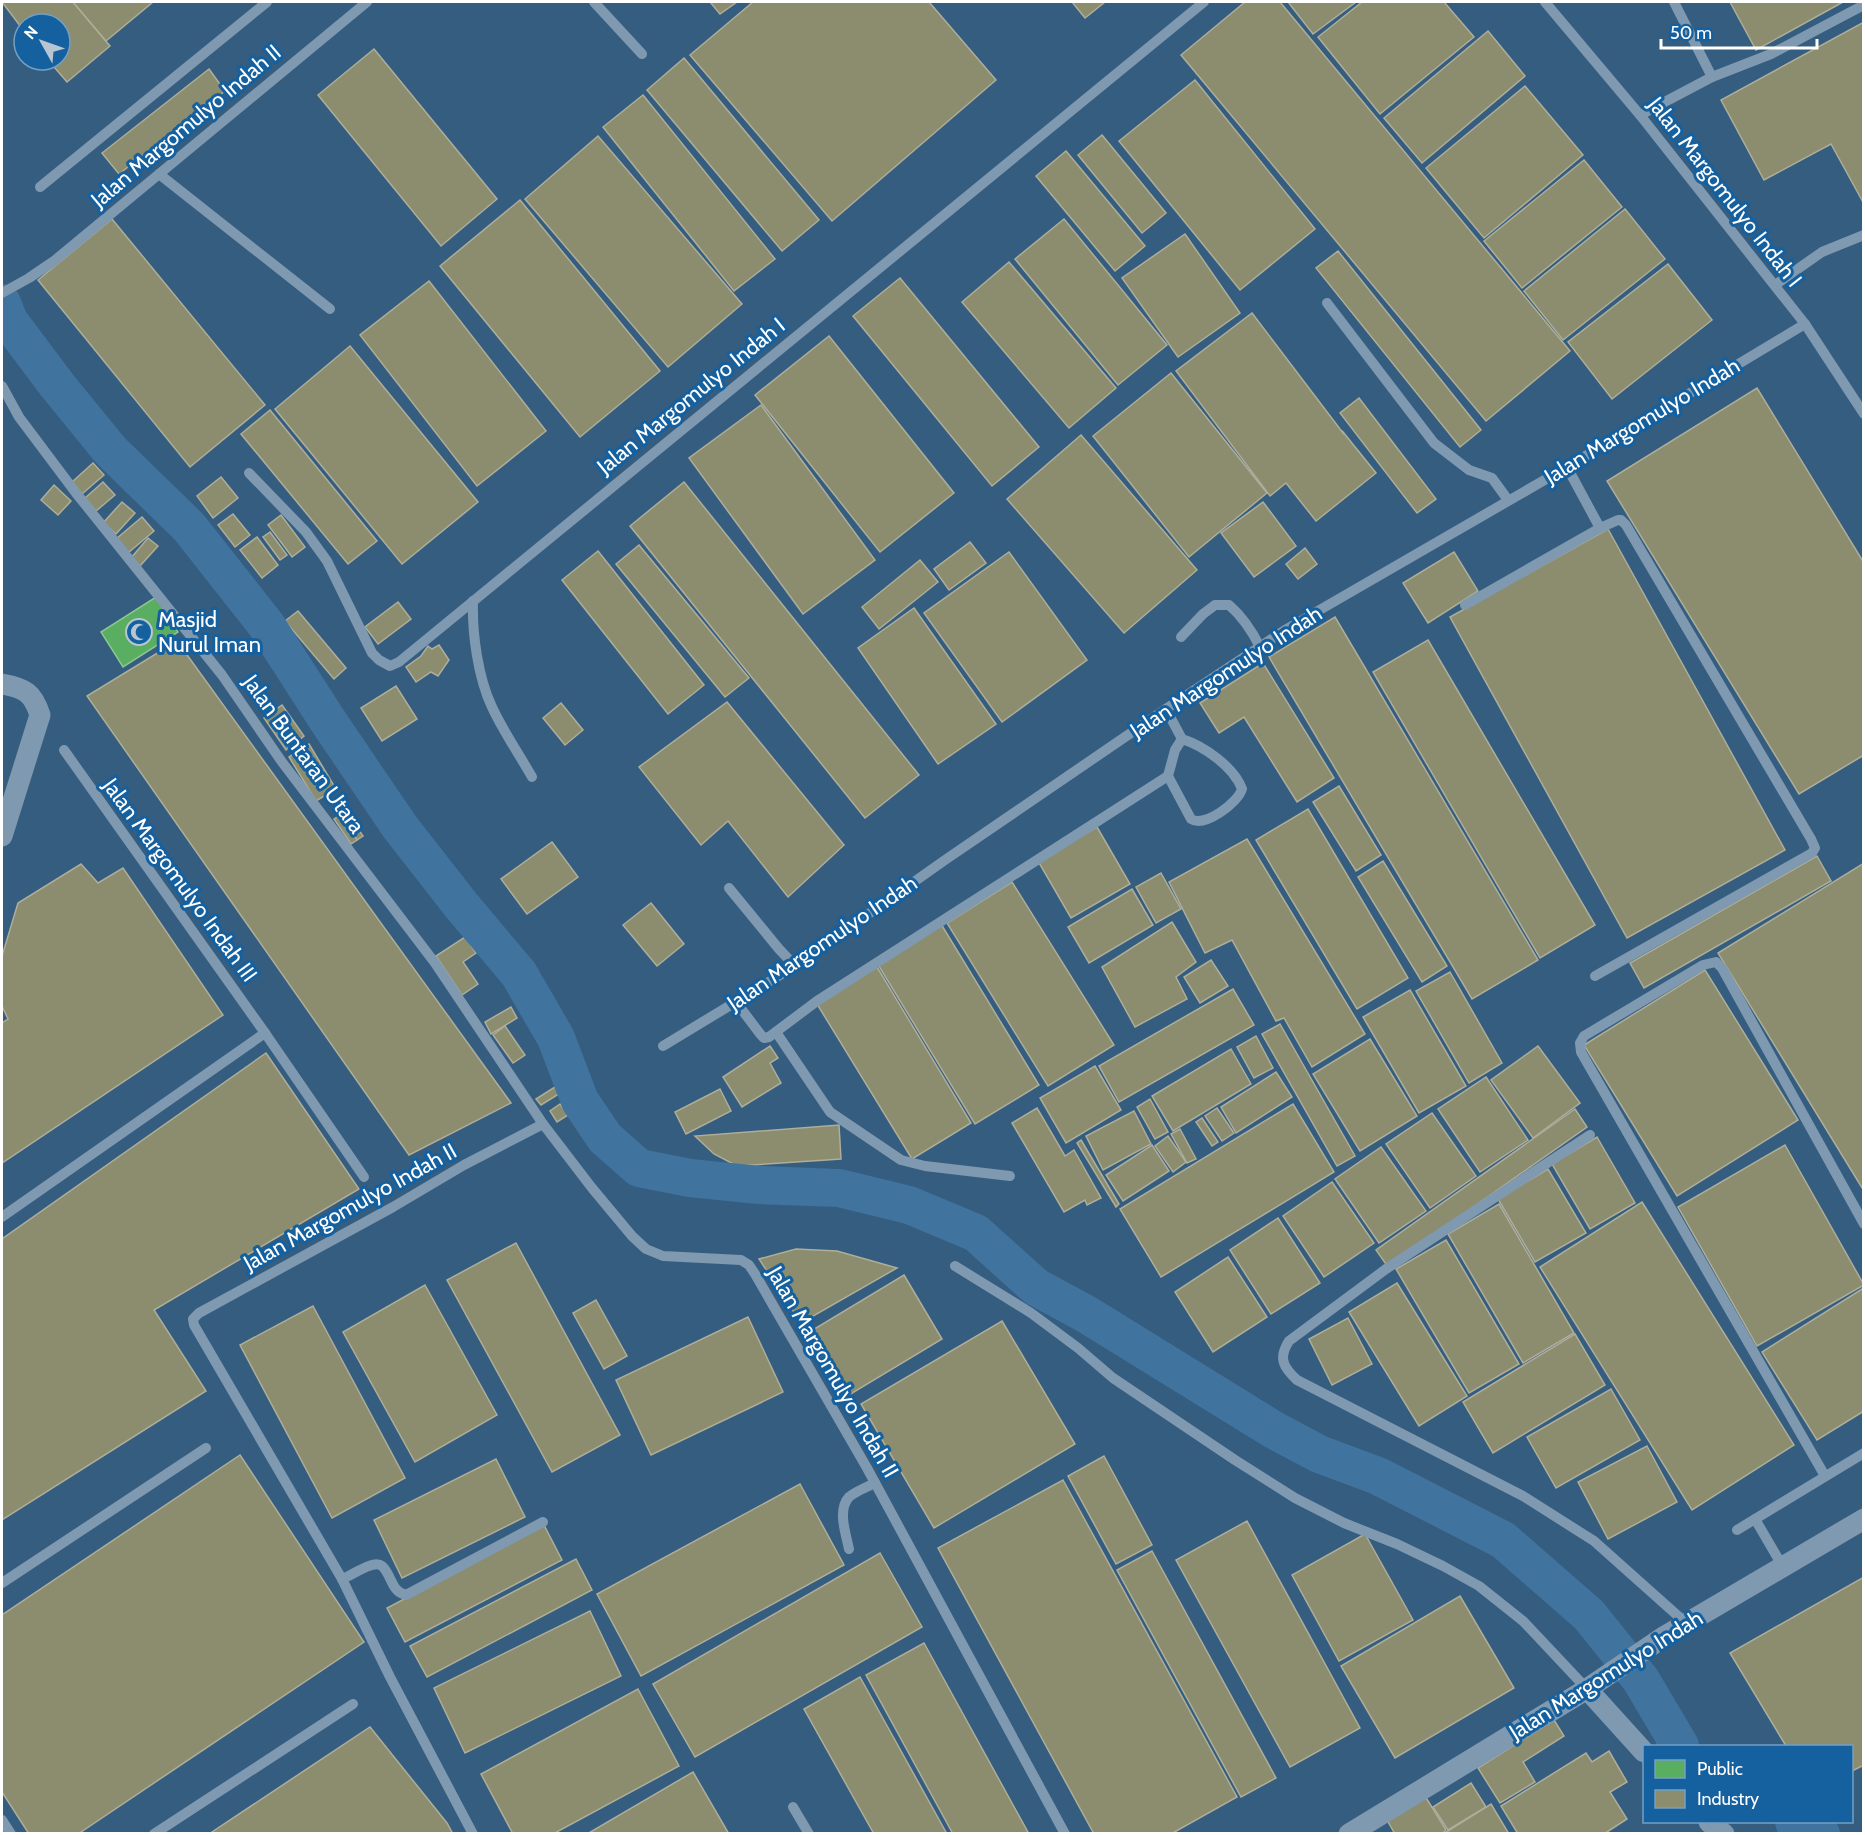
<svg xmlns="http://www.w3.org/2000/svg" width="1865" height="1835" font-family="Cabin,sans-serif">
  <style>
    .public { fill: #5aae61; stroke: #8cc690; stroke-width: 1.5 }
    .industry { fill: #8c8c6e; stroke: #aeae9a; stroke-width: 1.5 }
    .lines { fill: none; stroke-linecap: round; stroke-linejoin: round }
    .river { stroke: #40739e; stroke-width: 38 }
    .lane { stroke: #7f99b0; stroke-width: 10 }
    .street { stroke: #7f99b0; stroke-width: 21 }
    .labels { text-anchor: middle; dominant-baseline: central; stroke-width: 6; stroke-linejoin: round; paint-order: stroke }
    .street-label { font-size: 22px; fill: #fff; stroke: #15609f }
    .poi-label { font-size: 22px; fill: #fff; stroke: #15609f; text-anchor: start }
  </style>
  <rect width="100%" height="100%" fill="#345d80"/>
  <!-- public -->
  <polygon class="public" points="156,597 178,632 123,667 101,632"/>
  <!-- industry -->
  <g class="industry">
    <polygon points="2,2 73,2 110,46 67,82 48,60 60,60 60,24 24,24 24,31"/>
    <polygon points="73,2 153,2 106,41"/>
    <polygon points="710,2 737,2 720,14"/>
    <polygon points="753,2 929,2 996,80 832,221 690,55"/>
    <polygon points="1072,2 1105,2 1085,18"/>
    <polygon points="1245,2 1280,2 1570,351 1486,421 1181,55"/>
    <polygon points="1288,2 1356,2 1313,34"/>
    <polygon points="1362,2 1444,2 1474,37 1380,114 1318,37"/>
    <polygon points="1730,2 1843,2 1756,50"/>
    <polygon points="1864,22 1864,204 1831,144 1764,180 1721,100"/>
    <polygon points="1488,31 1525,76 1422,163 1384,118"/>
    <polygon points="374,49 497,199 441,246 318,95"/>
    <polygon points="684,58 819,220 782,251 647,90"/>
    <polygon points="209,69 225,91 119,174 102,153"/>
    <polygon points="1195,80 1315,229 1240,290 1119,141"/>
    <polygon points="1525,86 1583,155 1484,238 1426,168"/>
    <polygon points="643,95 775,259 734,291 603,127"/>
    <polygon points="1102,135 1166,213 1142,233 1078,155"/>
    <polygon points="598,136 742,304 668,367 525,199"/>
    <polygon points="1066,151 1145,246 1115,271 1036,176"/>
    <polygon points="1584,160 1622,207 1522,288 1484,241"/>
    <polygon points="520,200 660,371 580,437 440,266"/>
    <polygon points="1625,209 1665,259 1563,340 1524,291"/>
    <polygon points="112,219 265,405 190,467 38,280"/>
    <polygon points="1064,219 1167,345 1118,385 1015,259"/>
    <polygon points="1185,234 1240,313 1178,357 1122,278"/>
    <polygon points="1338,251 1481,430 1460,447 1316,268"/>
    <polygon points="1009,262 1116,388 1069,428 962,302"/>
    <polygon points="1668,264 1712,320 1612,399 1568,342"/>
    <polygon points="900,278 1039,447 992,486 853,316"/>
    <polygon points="429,281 546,431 477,486 360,335"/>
    <polygon points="1252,313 1343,433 1343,432 1376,473 1316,521 1286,483 1270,496 1176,371"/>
    <polygon points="829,336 954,493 880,552 755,395"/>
    <polygon points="350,346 478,502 402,564 275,409"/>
    <polygon points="1171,373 1267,493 1189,557 1093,436"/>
    <polygon points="1757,388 1864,563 1864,755 1799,794 1607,481"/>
    <polygon points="1359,398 1436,499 1417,513 1340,413"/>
    <polygon points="761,405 875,560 803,614 689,458"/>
    <polygon points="270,410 377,541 348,564 241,434"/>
    <polygon points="1081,435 1197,570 1124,633 1007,499"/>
    <polygon points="93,463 104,475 82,494 72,482"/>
    <polygon points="221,477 238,498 213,518 197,496"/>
    <polygon points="103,482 115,495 96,511 85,498"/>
    <polygon points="684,482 919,775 865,818 630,526"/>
    <polygon points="54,485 71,501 58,515 41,500"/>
    <polygon points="122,502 135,513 116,534 103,523"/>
    <polygon points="1263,502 1296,546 1254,577 1221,533"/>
    <polygon points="233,514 250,535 235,547 218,525"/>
    <polygon points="281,515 305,547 292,557 268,525"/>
    <polygon points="142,517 154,531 128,553 116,539"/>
    <polygon points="1608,529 1785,850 1627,938 1450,617"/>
    <polygon points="270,532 287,555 280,560 263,537"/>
    <polygon points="257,537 278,565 262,578 240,550"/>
    <polygon points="148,538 158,546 140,566 131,558"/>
    <polygon points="970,542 986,563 949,590 934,569"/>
    <polygon points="639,545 749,678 725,697 616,564"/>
    <polygon points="1305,548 1317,564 1298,579 1286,564"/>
    <polygon points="598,551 704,685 668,714 562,580"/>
    <polygon points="1009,552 1087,660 1002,722 924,613"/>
    <polygon points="1454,552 1478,591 1428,623 1403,583"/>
    <polygon points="920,560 938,582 879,629 862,607"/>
    <polygon points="398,602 411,619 378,644 365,627"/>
    <polygon points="914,608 996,724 938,764 858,648"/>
    <polygon points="298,611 346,668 334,679 285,621"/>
    <polygon points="1335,617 1538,960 1472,999 1269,657"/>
    <polygon points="1428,640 1595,925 1540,958 1373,672"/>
    <polygon points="177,641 511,1103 409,1155 87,696"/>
    <polygon points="439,645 449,660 438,676 431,672 416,682 406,667 421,656 428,646 432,649"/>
    <polygon points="1263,663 1334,778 1297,802 1244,717 1219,733 1200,703"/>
    <polygon points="396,686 417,719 382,741 361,708"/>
    <polygon points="727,702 844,845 788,897 728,821 701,845 639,767"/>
    <polygon points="561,703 583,730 565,745 543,718"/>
    <polygon points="282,705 304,736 286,750 264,718"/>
    <polygon points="309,744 336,789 316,801 289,757"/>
    <polygon points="1339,786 1381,855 1356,871 1313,802"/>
    <polygon points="1308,809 1408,978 1357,1009 1256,840"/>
    <polygon points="346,811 363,836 357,840 341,815"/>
    <polygon points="341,815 357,840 351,844 334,819"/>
    <polygon points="1097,827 1130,884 1071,918 1038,861"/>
    <polygon points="1247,839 1365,1034 1312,1067 1284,1018 1276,1021 1232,940 1205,953 1169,882"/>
    <polygon points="552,842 578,877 527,914 501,879"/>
    <polygon points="1817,856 1831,881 1644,988 1630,963"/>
    <polygon points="1383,861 1447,966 1422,982 1358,877"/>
    <polygon points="1864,863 1864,1191 1718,953"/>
    <polygon points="81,864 98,883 123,868 223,1015 2,1163 2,1023 8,1019 2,1006 2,956 18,903"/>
    <polygon points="1161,873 1181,909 1156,923 1136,887"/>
    <polygon points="1012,882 1114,1045 1048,1086 947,923"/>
    <polygon points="1132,889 1153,925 1089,963 1068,927"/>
    <polygon points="651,903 684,944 657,966 623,925"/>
    <polygon points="1172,922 1196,962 1176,977 1187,999 1135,1027 1102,967"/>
    <polygon points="941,924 1039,1085 975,1124 877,963"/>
    <polygon points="465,937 476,953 463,962 478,984 462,995 436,956"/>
    <polygon points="1211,960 1228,986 1200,1003 1184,977"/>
    <polygon points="877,967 971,1123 912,1159 817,1004"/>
    <polygon points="1705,970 1798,1120 1677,1196 1584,1045"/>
    <polygon points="1450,972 1502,1063 1469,1083 1416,991"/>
    <polygon points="1233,989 1254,1025 1119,1102 1099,1066"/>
    <polygon points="1410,990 1466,1086 1419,1113 1363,1017"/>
    <polygon points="511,1007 517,1018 491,1034 485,1022"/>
    <polygon points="1280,1024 1355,1156 1337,1166 1262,1034"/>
    <polygon points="505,1026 525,1055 513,1063 493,1035"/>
    <polygon points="1256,1036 1273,1068 1254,1078 1237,1047"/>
    <polygon points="1370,1039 1417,1116 1360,1151 1313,1074"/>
    <polygon points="770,1046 778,1058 770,1063 781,1083 742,1107 723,1077"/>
    <polygon points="1538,1046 1580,1103 1533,1138 1491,1080"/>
    <polygon points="1231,1049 1251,1084 1173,1131 1152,1096"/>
    <polygon points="266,1053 359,1189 154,1310 206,1391 2,1520 2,1239"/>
    <polygon points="1095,1066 1121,1110 1066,1143 1040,1098"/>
    <polygon points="1276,1072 1292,1097 1236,1133 1221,1107"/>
    <polygon points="1486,1077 1528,1140 1480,1172 1438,1109"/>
    <polygon points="558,1085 562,1092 541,1105 536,1099"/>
    <polygon points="720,1089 731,1111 686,1134 675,1112"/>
    <polygon points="1150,1099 1168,1132 1155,1139 1137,1107"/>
    <polygon points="560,1104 568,1115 557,1122 550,1111"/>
    <polygon points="1293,1104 1334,1172 1161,1277 1120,1209"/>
    <polygon points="1037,1108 1065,1156 1074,1150 1101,1198 1087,1205 1085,1200 1064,1212 1012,1123"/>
    <polygon points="1217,1108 1234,1133 1222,1141 1205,1116"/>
    <polygon points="1575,1109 1587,1127 1388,1267 1376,1250"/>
    <polygon points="1134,1111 1151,1144 1103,1170 1086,1136"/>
    <polygon points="1432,1113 1476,1176 1430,1208 1386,1144"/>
    <polygon points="1202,1118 1218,1142 1212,1146 1196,1122"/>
    <polygon points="839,1125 841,1159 737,1166 714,1154 695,1136"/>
    <polygon points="1180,1129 1196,1159 1187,1163 1171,1134"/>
    <polygon points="1168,1136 1186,1162 1173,1172 1155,1146"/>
    <polygon points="1597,1137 1635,1203 1590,1229 1552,1164"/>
    <polygon points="1081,1140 1119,1204 1116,1207 1077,1143"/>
    <polygon points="1152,1145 1169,1171 1123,1201 1106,1175"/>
    <polygon points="1785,1145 1864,1285 1757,1346 1678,1207"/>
    <polygon points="1381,1147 1426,1211 1379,1243 1335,1179"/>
    <polygon points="1548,1169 1586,1233 1535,1262 1498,1199"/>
    <polygon points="1332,1182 1374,1243 1324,1277 1283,1216"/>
    <polygon points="1642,1202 1794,1445 1692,1510 1540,1267"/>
    <polygon points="1499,1204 1574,1333 1523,1363 1448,1234"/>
    <polygon points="1278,1218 1320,1283 1271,1314 1230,1250"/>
    <polygon points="1446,1240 1519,1364 1469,1393 1396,1269"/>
    <polygon points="516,1243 620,1435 552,1472 447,1280"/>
    <polygon points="796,1249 837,1251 897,1268 801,1323 759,1259"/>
    <polygon points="1228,1257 1267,1317 1213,1352 1175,1292"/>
    <polygon points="904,1275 942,1339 844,1398 806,1334"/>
    <polygon points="1397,1283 1467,1396 1419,1426 1349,1312"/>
    <polygon points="425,1285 497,1415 415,1462 343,1332"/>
    <polygon points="1862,1289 1864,1291 1864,1411 1817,1440 1762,1352"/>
    <polygon points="596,1300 627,1356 604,1369 573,1313"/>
    <polygon points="313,1306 405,1478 332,1518 240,1345"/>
    <polygon points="748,1317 783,1392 651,1455 616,1380"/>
    <polygon points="1348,1318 1372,1364 1332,1385 1309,1339"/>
    <polygon points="1002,1321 1075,1444 934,1528 861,1404"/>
    <polygon points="1575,1334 1605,1385 1493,1453 1463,1402"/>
    <polygon points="1611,1389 1640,1440 1556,1488 1527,1437"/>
    <polygon points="1647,1446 1677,1502 1608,1539 1578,1482"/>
    <polygon points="240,1455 364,1642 78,1834 29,1834 2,1792 2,1615"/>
    <polygon points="1104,1456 1152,1545 1116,1564 1068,1476"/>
    <polygon points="496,1459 525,1517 402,1578 374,1520"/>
    <polygon points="1063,1480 1237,1797 1171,1834 1094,1834 938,1548"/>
    <polygon points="800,1484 844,1565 641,1676 597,1594"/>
    <polygon points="1247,1521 1360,1728 1290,1767 1176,1560"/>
    <polygon points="544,1525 562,1560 405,1642 387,1608"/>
    <polygon points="1365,1534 1413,1620 1339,1661 1292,1575"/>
    <polygon points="1152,1551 1276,1778 1241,1797 1117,1570"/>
    <polygon points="880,1553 922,1627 695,1757 653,1684"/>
    <polygon points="576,1559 592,1590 427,1677 410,1646"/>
    <polygon points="1864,1577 1864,1765 1852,1771 1852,1746 1786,1746 1730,1653"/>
    <polygon points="1460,1596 1514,1688 1395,1758 1341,1666"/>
    <polygon points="590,1611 621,1676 465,1753 434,1688"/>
    <polygon points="924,1643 1029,1834 953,1834 866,1675"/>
    <polygon points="860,1677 947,1834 874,1834 804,1709"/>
    <polygon points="638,1689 679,1766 553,1834 513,1834 481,1774"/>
    <polygon points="1554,1720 1564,1736 1523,1762 1535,1782 1500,1803 1478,1768"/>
    <polygon points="370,1727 447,1823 453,1834 209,1834"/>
    <polygon points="1609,1751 1627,1782 1610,1792 1627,1819 1604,1834 1518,1834 1501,1806 1586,1753 1592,1762"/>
    <polygon points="693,1772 729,1834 587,1834"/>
    <polygon points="1471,1783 1486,1807 1448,1830 1433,1807"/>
    <polygon points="1425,1796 1446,1830 1442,1834 1395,1834 1387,1820"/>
    <polygon points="1491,1804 1509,1834 1443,1834"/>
  </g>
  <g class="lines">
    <!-- river -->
    <g class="river">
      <polyline points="2,303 9,321 57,385 110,450 189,527 267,626 328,721 400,827 461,905 519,974 556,1038 580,1101 605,1138 639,1168 690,1178 759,1185 839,1188 909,1205 976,1233 1036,1287 1086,1314 1274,1430 1319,1454 1378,1476 1503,1540 1589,1615 1641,1680 1680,1746"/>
      <polyline points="1794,1822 1821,1834"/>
    </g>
    <!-- lane -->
    <g class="lane">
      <polyline points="594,2 642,54"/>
      <polyline points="1545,2 1640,115 1805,324 1864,414"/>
      <polyline points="1712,77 1771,54 1864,5"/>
      <polyline points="1640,115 1712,77 1674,2"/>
      <polyline points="159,174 330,309"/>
      <polyline points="40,187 267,2"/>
      <polyline points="1775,285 1822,252 1864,235"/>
      <polyline points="2,293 29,278 54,261 367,2"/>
      <polyline points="1327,303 1434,443 1469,470 1492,478 1508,500"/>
      <polyline points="2,386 19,417 76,493 222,675 282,762 435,963 543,1124 592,1188 632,1236 646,1249 663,1256 741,1260 749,1265 755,1274 867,1468 1065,1834"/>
      <polyline points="249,473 306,532 327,561 372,653 379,660 390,666 399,662 1204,2"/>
      <path d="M473,601C472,633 478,678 492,707C503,731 519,754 532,777"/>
      <polyline points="1465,605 1600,528 1567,467"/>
      <path d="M1181,637L1203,614L1215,605H1229C1243,617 1252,631 1260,647"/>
      <path d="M1166,709L1182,739C1204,746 1234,767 1242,789C1238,803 1204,828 1191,819L1168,776L1175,750L1182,739"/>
      <polyline points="729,888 779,949 795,966"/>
      <polyline points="1595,976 1812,853 1815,848 1811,839 1626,525 1621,520 1618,520 1600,528"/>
      <polyline points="736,1002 761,1035 764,1038 769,1037 817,1001 1168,776"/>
      <polyline points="776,1032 830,1112 901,1160 925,1166 1010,1176"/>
      <polyline points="265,1033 364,1177"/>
      <polyline points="663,1046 795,966 945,860 1166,709 1285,630 1567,467 1805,324"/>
      <path d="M1590,1135L1386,1269L1289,1341C1278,1358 1283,1367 1297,1380L1523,1496L1594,1541L1687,1624"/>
      <polyline points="2,1217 265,1033 64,750"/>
      <polyline points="955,1266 1031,1313 1078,1348 1113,1378 1235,1460 1295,1498 1344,1523 1397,1544 1443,1566 1479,1586 1523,1621 1587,1689"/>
      <polyline points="1825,1476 1581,1052 1580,1043 1584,1036 1703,965 1716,962 1722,968 1864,1224"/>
      <polyline points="1755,1519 1783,1567"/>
      <polyline points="1737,1530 1864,1453"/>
      <path d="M849,1549C846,1534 837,1510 849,1497C856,1491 867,1487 875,1483"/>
      <path d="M342,1579C352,1576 373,1559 382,1566C392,1575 391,1592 406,1595L543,1522"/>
      <polyline points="2,1583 206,1448"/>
      <polyline points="793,1807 809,1834"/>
      <polyline points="2,1820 11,1834"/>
      <polyline points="154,1834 353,1704"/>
      <polyline points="473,1834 390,1677 342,1579 194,1325 193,1319 199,1313 393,1207 464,1165 543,1124"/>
    </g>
    <!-- street -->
    <g class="street">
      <path d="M2,684C25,688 33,693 40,715L2,836"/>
      <polyline points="1587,1689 1644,1752"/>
      <polyline points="1709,1822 1724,1834"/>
      <polyline points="1349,1834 1587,1689 1665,1636 1864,1519"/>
    </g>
  </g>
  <!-- icons -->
  <defs>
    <symbol id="mosque-ring" viewBox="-11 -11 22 22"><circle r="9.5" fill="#15609f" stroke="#b8c6d3" stroke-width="1.5"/><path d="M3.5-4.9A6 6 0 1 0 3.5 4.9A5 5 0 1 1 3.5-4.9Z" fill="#b8c6d3"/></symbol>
  </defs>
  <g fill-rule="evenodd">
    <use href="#mosque-ring" x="124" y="617" width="30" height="30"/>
  </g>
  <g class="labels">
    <!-- street labels -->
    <g class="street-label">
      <text transform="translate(186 126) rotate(-40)">Jalan Margomulyo Indah II</text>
      <text transform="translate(1725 192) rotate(52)">Jalan Margomulyo Indah I</text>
      <text transform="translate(691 396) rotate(-39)">Jalan Margomulyo Indah I</text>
      <text transform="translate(1642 421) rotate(-31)">Jalan Margomulyo Indah</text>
      <text transform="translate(1226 672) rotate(-33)">Jalan Margomulyo Indah</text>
      <text transform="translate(304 754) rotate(54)">Jalan Buntaran Utara</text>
      <text transform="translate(180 880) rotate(54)">Jalan Margomulyo Indah III</text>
      <text transform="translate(822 943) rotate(-34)">Jalan Margomulyo Indah</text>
      <text transform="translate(350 1207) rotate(-29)">Jalan Margomulyo Indah II</text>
      <text transform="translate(833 1372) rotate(60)">Jalan Margomulyo Indah II</text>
      <text transform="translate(1606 1675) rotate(-32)">Jalan Margomulyo Indah</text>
    </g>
    <!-- poi labels -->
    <g class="poi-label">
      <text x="158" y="619">Masjid<tspan x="158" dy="25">Nurul Iman</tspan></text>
    </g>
  </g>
  <!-- border -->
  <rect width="1865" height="1835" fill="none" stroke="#ffffff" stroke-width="6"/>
  <!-- legend -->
  <rect x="1643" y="1745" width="210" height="78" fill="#15609f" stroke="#73a0c5" stroke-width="1.5"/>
  <rect x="1655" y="1760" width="30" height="18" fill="#5aae61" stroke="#73a0c5" stroke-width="1.5"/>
  <text x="1697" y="1775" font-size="18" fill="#ffffff">Public</text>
  <rect x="1655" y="1790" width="30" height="18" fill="#8c8c6e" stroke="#73a0c5" stroke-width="1.5"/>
  <text x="1697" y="1805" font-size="18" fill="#ffffff">Industry</text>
  <!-- north arrow -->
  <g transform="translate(42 42) rotate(310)"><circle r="28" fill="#15609f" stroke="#73a0c5" stroke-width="1.5"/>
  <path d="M0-4.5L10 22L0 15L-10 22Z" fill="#b8c6d3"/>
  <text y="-9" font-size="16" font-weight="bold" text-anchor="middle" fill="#ffffff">N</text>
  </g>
  <!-- scale -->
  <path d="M1661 39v9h156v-9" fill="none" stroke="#ffffff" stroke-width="3"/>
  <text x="1670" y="39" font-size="18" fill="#ffffff" stroke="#15609f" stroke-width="4.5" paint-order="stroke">50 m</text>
</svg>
